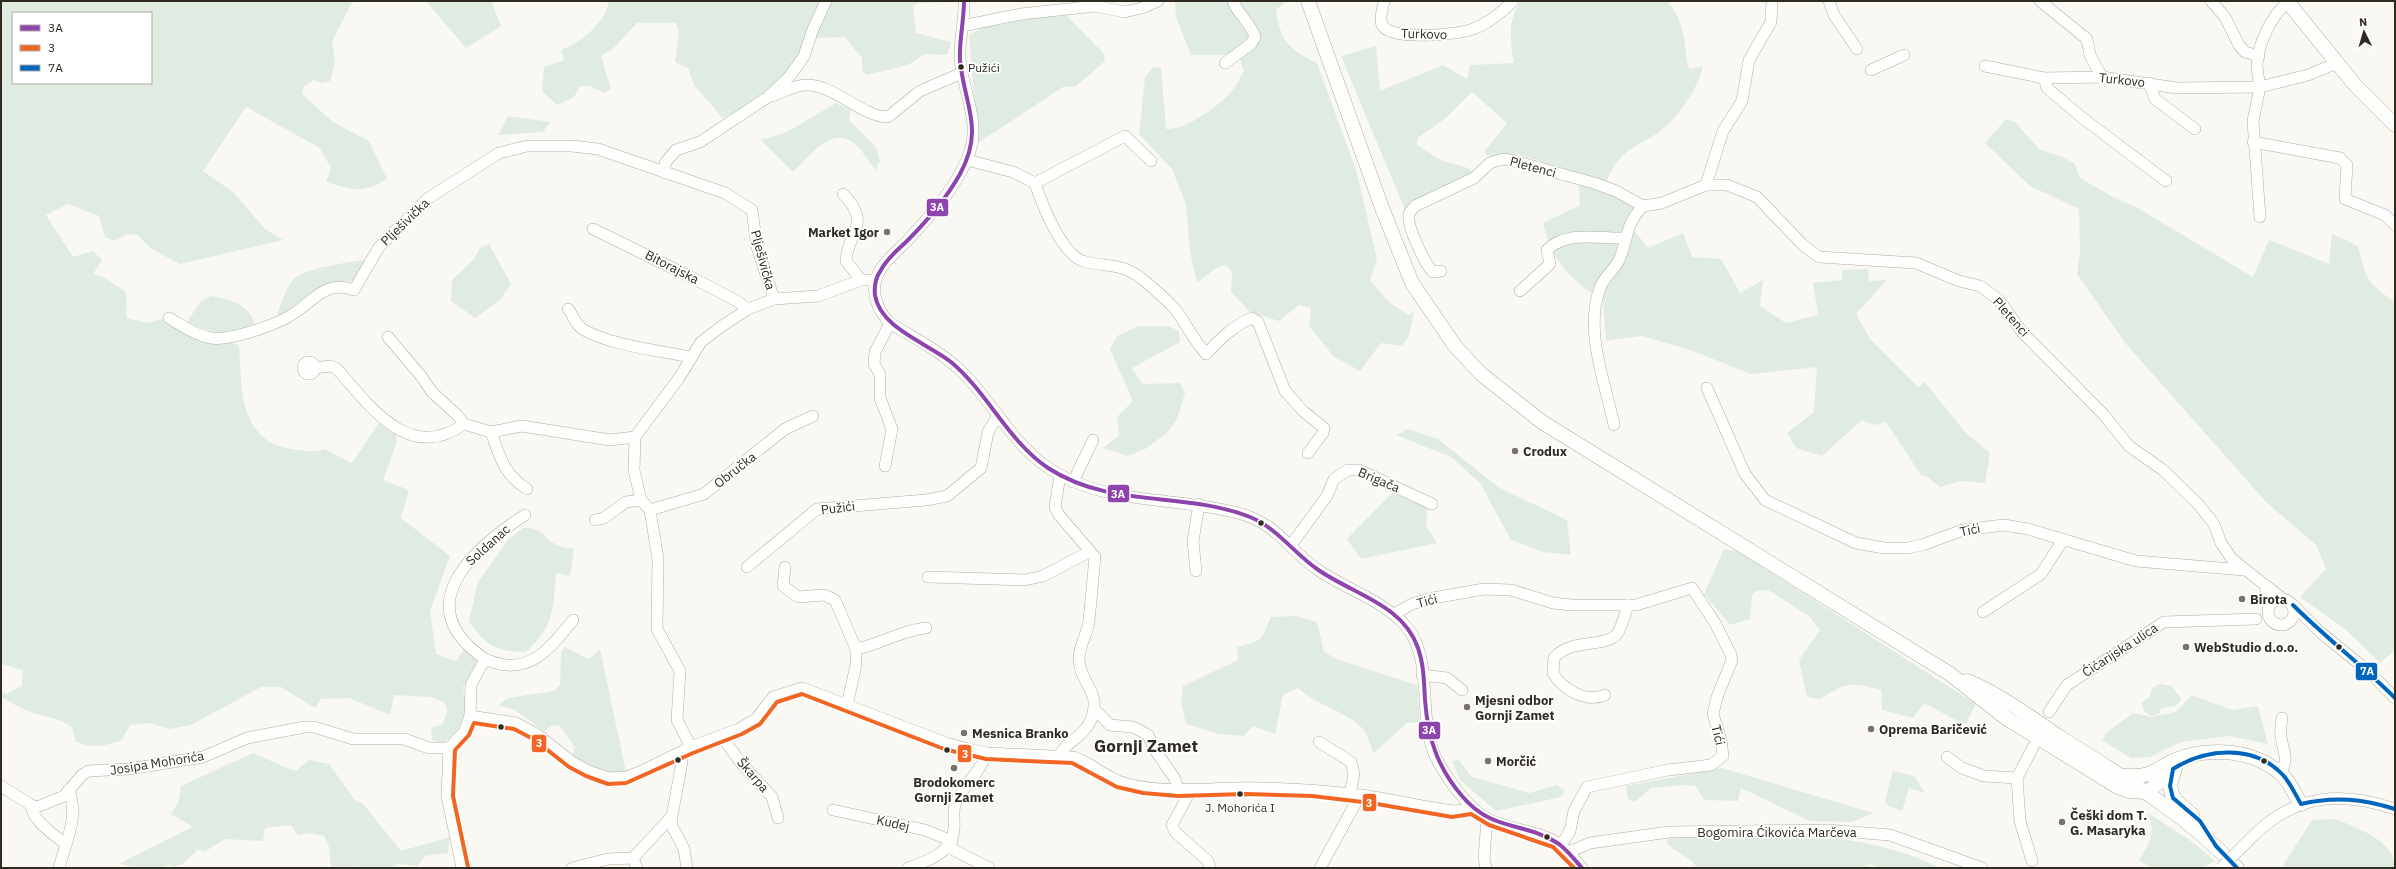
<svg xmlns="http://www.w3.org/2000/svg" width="2396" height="869" font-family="'IBM Plex Sans',sans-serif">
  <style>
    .green { fill: #e0ece2; fill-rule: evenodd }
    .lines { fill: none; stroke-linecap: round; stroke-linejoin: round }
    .minor-casing { stroke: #b0ada6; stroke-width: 12 }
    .major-casing { stroke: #b0ada6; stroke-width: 15 }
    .minor { stroke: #fefefd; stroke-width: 11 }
    .major { stroke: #fefefd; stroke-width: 14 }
    .minor-bridge-casing { stroke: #b0ada6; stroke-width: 12; stroke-linecap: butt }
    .minor-bridge { stroke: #fefefd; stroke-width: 11 }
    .bus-1-casing { stroke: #fff; stroke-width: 7 }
    .bus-2-casing { stroke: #fff; stroke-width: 7 }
    .bus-3-casing { stroke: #fff; stroke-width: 7 }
    .bus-1 { stroke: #8e44ad; stroke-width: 4 }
    .bus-2 { stroke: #f26522; stroke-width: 4 }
    .bus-3 { stroke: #0065bd; stroke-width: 4 }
    .bus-dot { fill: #302b21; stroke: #fff; stroke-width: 1.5 }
    .poi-dot { fill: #77736a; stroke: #fff; stroke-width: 1.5 }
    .labels { text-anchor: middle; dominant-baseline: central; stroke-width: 3.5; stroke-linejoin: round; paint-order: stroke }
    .bus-label { font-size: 12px; fill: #302b21; stroke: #fff; text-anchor: start }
    .street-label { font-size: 13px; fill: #302b21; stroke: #fff }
    .poi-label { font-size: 13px; font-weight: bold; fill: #302b21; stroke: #fff; text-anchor: start }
    .district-label { font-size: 17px; font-weight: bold; fill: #302b21; stroke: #fff }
    .line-badge { stroke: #fff; stroke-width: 1.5 }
    .badge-label { font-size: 11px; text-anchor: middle; font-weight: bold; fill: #fff }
  </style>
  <rect width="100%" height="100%" fill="#faf8f2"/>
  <!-- green -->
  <g class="green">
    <path d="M1,1H353L332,41L335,61L330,81L322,83L314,80L304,86L302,94L333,122L369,141L387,179C362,194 352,190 326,182L331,168L320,148L246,107L203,171L233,192L265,229L283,240L180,264L150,248L138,235L127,234L114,241L105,237L99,216L68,204L46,215L73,257L93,251L102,260L93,274L105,278L126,292L127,318L147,323L162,319L193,336L239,345C242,388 238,440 291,449C304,451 313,453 325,449L352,463L379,423L396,435L397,442L383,480L409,490L401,518L450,556L430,611L436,654L456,661L464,649L479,660L463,687L466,711L458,730L442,745L432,740L431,728L443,724L447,710L445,703L431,697L394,695L390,715L349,698L321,699L315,708L281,687H261L191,725L170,729L148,723L130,725L122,740C107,746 91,749 76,742L72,727C59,719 54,718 39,715C26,711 13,704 1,697V692L7,694L22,686L23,670L1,664ZM13,13H151V83H13Z"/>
    <polygon points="426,1 491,1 501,26 466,48"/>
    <path d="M609,1H958V2L918,3L913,7L916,33L951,42L947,55L925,54L908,65L867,75L862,71V58L845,37L817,38L793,75L746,109L723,118L694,85L688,68L675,62L679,33L676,23H637L613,49L601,56L611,89L605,93L589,86H580L574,97L557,105L542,91L544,67L564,60L561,50C581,42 606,23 609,1Z"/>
    <path d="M1175,1H1286L1276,10C1281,43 1289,49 1317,63L1357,173L1377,259L1370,280L1389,302L1408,315L1414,311L1409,336L1402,346L1381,343L1360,371L1334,357L1309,326L1311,308L1299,305L1279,321L1250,312L1231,292L1232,273L1226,265L1216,268L1197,283L1190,252L1186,204L1172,169L1139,134L1145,77L1153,67L1161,68L1166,129C1184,131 1219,106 1231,92C1236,86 1240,78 1244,71L1240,59L1230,55H1191L1176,17Z"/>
    <path d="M1522,1H1666C1685,18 1684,46 1689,69L1703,66C1700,84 1680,115 1665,127C1645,145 1629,143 1613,168C1608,177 1606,181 1607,191L1635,207L1625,219L1648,248L1683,233L1692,257L1721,259L1740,293L1763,280L1760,306L1786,323L1818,315L1813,283L1842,280V270L1868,269L1869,281L1887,280L1856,314L1870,339L1919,388L1924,381L1965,432L1990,453L1985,483L1960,481L1940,487L1926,476L1921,475L1886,422L1874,425L1862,420L1822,456L1796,448L1787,433L1814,412L1817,367L1751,374L1693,351L1642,336L1606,341L1603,301C1570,280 1552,261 1543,223L1580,205L1578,173L1517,154L1488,156L1484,152L1507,123L1472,92L1447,117L1418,138L1417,145L1441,160L1471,169V175L1405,210L1341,56L1376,46L1380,91L1443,65L1467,79L1470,65L1514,63C1510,42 1507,17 1522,1Z"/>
    <polygon points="1064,13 1105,55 1104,62 1076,86 1063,87 978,143 969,35 983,27"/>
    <path d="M836,103L851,110L849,120L876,147L880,161L876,170C869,162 862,150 854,143C831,125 808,158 793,172L761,140L785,133Z"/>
    <polygon points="508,116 550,122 543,132 498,135"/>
    <path d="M2006,119L2015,122L2039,149L2062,157L2075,164L2080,178L2113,197L2136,207L2253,277L2269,240L2329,264L2332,234L2358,246C2366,279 2367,283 2395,302V650L2380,663L2345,629L2300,597L2326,569L2316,545L2267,503L2126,344L2077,274L2080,252L2079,209L2030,186L1985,143Z"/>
    <polygon points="489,244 511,284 499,301 475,318 451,301 452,280 474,259 480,248"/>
    <path d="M367,259L353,281L327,283L302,304L277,318C279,307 286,289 293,280C304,267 350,263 367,259Z"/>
    <path d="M211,296C229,299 250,304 255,325C225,333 217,337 187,322L201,301Z"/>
    <polygon points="1139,326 1168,326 1179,331 1180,342 1132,368 1142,384 1180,383 1185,393 1177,419 1167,433 1145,449 1128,456 1103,448 1119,435 1117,417 1133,401 1110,349 1117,336"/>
    <polygon points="1408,429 1438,439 1498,487 1567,520 1571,555 1544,552 1511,540 1480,483 1451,457 1396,435"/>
    <polygon points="1392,493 1428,507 1426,526 1437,543 1361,559 1347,539"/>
    <path d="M523,528C547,528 540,536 555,544C560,547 568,548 574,549L570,576L556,573C553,610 554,626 526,652C497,652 484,645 469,621L478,582L508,540Z"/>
    <path d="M1724,549L1738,551L1976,704L1965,725L1924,703L1913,718L1882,710L1881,690C1849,682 1848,682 1820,699L1807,697L1799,660L1820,630L1809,616L1768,590L1756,591L1752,596L1750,619L1730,625L1704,594Z"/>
    <path d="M1297,616L1317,622L1324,652L1339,660L1417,685L1420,722L1407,723L1374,753C1370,746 1367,733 1362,728C1344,710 1316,705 1298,688L1283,695L1275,734L1253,726L1244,736L1219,734L1186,724L1181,704L1183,686L1238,660L1237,647L1255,642L1262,637L1271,617Z"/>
    <polygon points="565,647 589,659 600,649 626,772 611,773 572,758 575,747 560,726 553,725 544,731 515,710 498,705 508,698 554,691 560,685 561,652"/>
    <path d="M2160,684L2171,686L2181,698C2178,709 2170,706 2161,708L2159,714L2151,716L2145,712L2141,703L2150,697L2152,688Z"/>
    <polygon points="2192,695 2232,710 2258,706 2268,744 2229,736 2181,742 2150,757 2131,758 2102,740 2106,733 2133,713 2151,717 2176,712"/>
    <path d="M253,753C268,759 281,766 296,771L309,760L329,764L355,800L364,805L401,851L450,837L448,853L425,856L417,866L399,864L390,868H360L353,866L350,868H331L329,847L324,836L310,833L298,835L291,825L265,828L263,841L225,839L204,852L198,849L184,863L174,867L169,865C158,869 131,869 120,863L193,827L171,814L178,803L181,786Z"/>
    <polygon points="1459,760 1472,777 1530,793 1556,785 1565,790 1561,797 1496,811 1460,780 1452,761"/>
    <polygon points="1722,768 1873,813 1852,822 1810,821 1741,788 1738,801 1704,800 1696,786 1684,785 1651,788 1635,802 1628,799 1626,786"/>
    <polygon points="1893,771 1914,776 1925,793 1909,788 1902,811 1888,806 1885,800"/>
    <path d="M2148,813L2194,843L2215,861L2203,868H2152L2139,861C2150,840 2156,837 2148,813Z"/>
    <path d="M2336,819C2358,829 2395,840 2395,868H2283L2284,864L2312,820Z"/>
    <path d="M1826,837C1868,842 1903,850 1941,868H1880L1869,864L1866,868H1697C1690,855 1675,854 1666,842L1668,838Z"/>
  </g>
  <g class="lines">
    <defs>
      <g id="minor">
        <path d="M964,1C965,20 959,39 960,58C962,87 979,119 971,148C961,183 931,215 906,242C895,253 881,264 876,279C871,295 879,312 890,323C914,338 940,351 961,371C997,406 1014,451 1062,476C1118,505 1178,497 1238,513C1278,524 1287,548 1318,570C1343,587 1376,598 1399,619C1438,653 1415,714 1436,758C1446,777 1468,809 1488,819C1510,830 1538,830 1559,844C1569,851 1575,860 1582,868"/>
        <path d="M1384,1C1383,8 1379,18 1382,25C1390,41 1458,35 1473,29C1487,24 1502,12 1513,1"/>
        <polyline points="1829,1 1834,15 1857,49"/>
        <polyline points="2040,1 2087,39 2090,55 2102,77"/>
        <polyline points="2211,1 2225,17 2239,45 2245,52 2259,56"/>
        <polyline points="962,26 1021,14 1096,6 1124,12 1142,8 1158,1"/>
        <path d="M1225,63L1251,44L1255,37C1251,23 1238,15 1233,1"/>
        <path d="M1985,66L2044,78L2102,77L2177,88L2260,87C2259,80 2257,72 2257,65C2258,44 2271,16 2288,2"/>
        <polyline points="1871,70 1904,55"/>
        <polyline points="2044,78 2047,88 2080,116 2166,181"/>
        <polyline points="2149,83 2155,99 2195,129"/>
        <path d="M771,96C781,93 794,86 804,85C834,83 859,116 888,117L920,91L962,73"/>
        <polyline points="2253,142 2340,158 2347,165 2345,199 2385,215 2395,225"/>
        <path d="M967,160L1013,172L1035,183C1042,204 1062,257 1086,262C1108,267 1121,263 1141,278C1152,287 1165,298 1175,309C1186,323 1192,338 1206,354C1219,340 1234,325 1252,318L1258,322L1285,391L1303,411L1324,428L1323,433L1308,453"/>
        <polyline points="665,173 665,163 676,150 700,142 768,97 790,76 804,56 813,29 826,1"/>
        <polyline points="1035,183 1125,136 1151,161"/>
        <polyline points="1706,185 1723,131 1742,101 1749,60 1771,22 1772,1"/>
        <path d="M843,194C873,224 847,233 846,261L861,280"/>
        <polyline points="2260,217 2253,121 2260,87 2308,75 2337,63"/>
        <polyline points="593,229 689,276 737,301 748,309"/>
        <path d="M1441,271L1433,272C1425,264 1406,225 1409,214C1410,211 1414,208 1415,206L1474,178L1490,163L1503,159L1514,161L1594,183L1616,191L1643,206L1662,203L1706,185H1727L1757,197L1803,245L1819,257L1916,263L1959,281L1980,286L1999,300L2022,332L2104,415L2129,446L2163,470L2198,504L2214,524L2221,543L2232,559L2265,585"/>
        <path d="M1520,291L1550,264L1547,250C1566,230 1600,239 1624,238"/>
        <path d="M568,309C574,316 575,325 584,330C613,346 658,350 690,357"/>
        <path d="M169,318C183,326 195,335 211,338C230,341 276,325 293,314C315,300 325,280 354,290L379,247L427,199L499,153L527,146H572L598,149L725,193L752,210L757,247L774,299"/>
        <polyline points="388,337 421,376 432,392 458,416 464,424 491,432 522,426 610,440 635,437"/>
        <circle cx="309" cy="368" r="6"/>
        <path d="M314,368L331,366L337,369C369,405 409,464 464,424"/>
        <polyline points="1707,388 1745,474 1765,500 1856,543 1884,548 1908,548 1922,545 1963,530 2004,525 2028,529 2136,561 2244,570"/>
        <path d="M1614,425C1605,381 1584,331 1600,288C1604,276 1614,271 1619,260C1629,238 1624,226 1643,206"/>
        <path d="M491,432C500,456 503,474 527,489"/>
        <polyline points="885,466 892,429 880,398 880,374 874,364 875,352 890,323"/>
        <polyline points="1073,482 1093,440"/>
        <polyline points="650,510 704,494 785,429 813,416"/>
        <polyline points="595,520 604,518 626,502 641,500"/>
        <polyline points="1291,545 1327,496 1334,479 1348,470 1359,470 1432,504"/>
        <polyline points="747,567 817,509 926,500 947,496 981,468 988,432 997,417"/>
        <polyline points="785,567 783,586 798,597 824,595 835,600 856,649 856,665 847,705"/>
        <polyline points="1196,571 1193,541 1199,504"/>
        <polyline points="928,577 1025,580 1043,576 1089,552"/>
        <circle cx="2281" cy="612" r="13"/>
        <polyline points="2293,605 2320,632 2369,672 2395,698"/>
        <polyline points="2269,606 2265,585 2283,599"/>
        <polyline points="1983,612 2041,574 2063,540"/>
        <polyline points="1394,614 1412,604 1433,598 1484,589 1511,590 1553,603 1571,605 1636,605 1692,588 1715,623 1731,655 1732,660 1717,697 1713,714 1721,740 1723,756 1711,765 1668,770 1587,787 1574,811 1570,831 1561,845"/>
        <path d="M856,649C881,644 902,630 926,628"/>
        <path d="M485,659C527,678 548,651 573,620"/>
        <polyline points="1422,675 1447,678 1462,690"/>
        <path d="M1605,695C1586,703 1563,690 1553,673L1554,658C1570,638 1606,648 1617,634C1622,627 1625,614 1628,605"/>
        <polyline points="1094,709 1110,725 1133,727 1148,735 1155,750 1175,779 1178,789"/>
        <polyline points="2049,712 2067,685 2164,622 2256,619"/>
        <path d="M470,716L471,685L485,659C408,607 471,550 525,515"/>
        <polyline points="721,736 742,764 772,797 778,818"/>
        <polyline points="1319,742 1351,762 1354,774 1350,794"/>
        <polyline points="691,747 677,720 680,671 657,629 658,559 650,510 641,500 634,470 635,437 679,378 701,342 722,326 748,309 774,299 818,296 861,280 876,280"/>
        <polyline points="449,748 447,796 462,868"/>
        <polyline points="681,753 682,762 672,816 672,826 684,849 687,868"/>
        <path d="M1059,756C1067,740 1083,738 1091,720C1101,693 1085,689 1080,666C1076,649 1087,637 1089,621C1091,600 1093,579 1095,557L1059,515L1055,507L1060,475"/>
        <polyline points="1947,757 1962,768 1984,776 2017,778"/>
        <path d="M2280,773C2290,759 2283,752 2281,737C2280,731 2281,724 2282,718"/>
        <path d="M1,786L31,805L37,807L64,796L82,775L88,771L130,769L203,757L247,738L305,727H314L353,739H404L429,748H449L464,732L470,716L516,723L538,735L572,762L588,771L609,778L626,777L640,772L691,747L739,729L756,719L773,697L802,688L946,743L968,749L987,753L1073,757C1093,763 1106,779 1127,784C1172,795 1218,786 1263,788C1296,789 1329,791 1360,795C1392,799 1422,807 1453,811L1466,810L1472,807"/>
        <polyline points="1191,790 1172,825 1175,832 1208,861 1210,868"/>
        <path d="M31,805C33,822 53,833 65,844"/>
        <polyline points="833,810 925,830 952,841"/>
        <path d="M2254,835C2296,794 2341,791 2395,809"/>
        <polyline points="948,847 989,868"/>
        <polyline points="1569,852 1590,843 1669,832 1828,830 1890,835 1982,868"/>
        <polyline points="2032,861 2020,821 2017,778 2033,747"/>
        <path d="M59,868C66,841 79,818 69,790"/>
        <polyline points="572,868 608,859 633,858"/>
        <polyline points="637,868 633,858 672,816"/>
        <path d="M908,868C928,861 952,853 954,829C955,821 952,810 956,802C964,784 981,772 987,753"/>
        <polyline points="1320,868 1360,795"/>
        <polyline points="1486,868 1484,858 1487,819"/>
      </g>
      <g id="major">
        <polyline points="1308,1 1382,208 1412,283 1455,346 1481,374 1542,422 1950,674 2006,718 2118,787 2129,791 2148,792 2173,769"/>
        <polyline points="2287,1 2355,85 2395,125"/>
        <path d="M1967,681C2000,694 2031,718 2061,738C2123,777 2186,814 2237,868"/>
        <polyline points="2175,768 2170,786 2173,798 2192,815"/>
        <path d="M2121,776C2130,776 2143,777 2151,773C2160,769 2167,763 2175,760C2210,747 2252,749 2280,773C2290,781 2294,794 2301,804"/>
      </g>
    </defs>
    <!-- minor casing -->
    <use href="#minor" class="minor-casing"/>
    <!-- major casing -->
    <use href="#major" class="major-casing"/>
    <!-- minor -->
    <use href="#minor" class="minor"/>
    <!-- major -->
    <use href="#major" class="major"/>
    <defs>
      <polyline id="minor-bridge" points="2221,868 2254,835"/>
    </defs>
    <!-- minor-bridge casing -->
    <use href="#minor-bridge" class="minor-bridge-casing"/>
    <!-- minor-bridge -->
    <use href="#minor-bridge" class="minor-bridge"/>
    <defs>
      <path id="bus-1" d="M964,1C964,21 959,40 960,60C964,105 985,128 960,174C946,199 927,221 907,241C898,250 887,258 881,270C876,277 874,286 875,295C880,328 927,343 951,362C988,393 1008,441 1048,468C1111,509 1185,491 1250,517C1277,528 1294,553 1317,569C1352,594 1403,604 1418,648C1424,665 1424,683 1425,700C1428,738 1437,767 1462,796C1493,833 1525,821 1559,844C1568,851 1575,860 1582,868"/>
      <polyline id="bus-2" points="468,867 453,796 455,750 469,735 474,723 514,729 535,740 569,767 586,776 608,784 626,783 693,753 742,734 760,724 777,702 802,694 944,749 986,759 1072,763 1117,787 1143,793 1178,796 1246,794 1312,796 1371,803 1452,817 1471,814 1489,825 1553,847 1574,868"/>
      <g id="bus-3">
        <path d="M2293,605C2326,638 2362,665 2395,698"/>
        <path d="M2237,868L2216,846L2200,821L2173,798L2170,786L2173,769C2206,748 2254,744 2283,775C2291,784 2295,794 2301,804C2334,796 2363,799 2395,809"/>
      </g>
    </defs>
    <!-- bus-1 casing -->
    <use href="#bus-1" class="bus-1-casing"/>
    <!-- bus-2 casing -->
    <use href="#bus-2" class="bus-2-casing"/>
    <!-- bus-3 casing -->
    <use href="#bus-3" class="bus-3-casing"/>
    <!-- bus-1 -->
    <use href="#bus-1" class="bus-1"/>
    <!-- bus-2 -->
    <use href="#bus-2" class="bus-2"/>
    <!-- bus-3 -->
    <use href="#bus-3" class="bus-3"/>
  </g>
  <!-- markers -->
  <g class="bus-dot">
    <circle cx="961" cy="67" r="3.5"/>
    <circle cx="1261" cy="523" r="3.5"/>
    <circle cx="2339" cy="647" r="3.5"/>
    <circle cx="501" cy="727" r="3.5"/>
    <circle cx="947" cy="750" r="3.5"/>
    <circle cx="678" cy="760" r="3.5"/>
    <circle cx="2264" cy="761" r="3.5"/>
    <circle cx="1240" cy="794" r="3.5"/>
    <circle cx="1547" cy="837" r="3.5"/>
  </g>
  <g class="poi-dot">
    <circle cx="887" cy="232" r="4"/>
    <circle cx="1515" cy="451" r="4"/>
    <circle cx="2242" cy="599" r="4"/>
    <circle cx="2186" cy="647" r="4"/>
    <circle cx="1467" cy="707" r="4"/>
    <circle cx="1871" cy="729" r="4"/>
    <circle cx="964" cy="733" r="4"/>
    <circle cx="1488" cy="761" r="4"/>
    <circle cx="954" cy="768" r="4"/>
    <circle cx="2062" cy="822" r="4"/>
  </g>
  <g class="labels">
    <!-- bus labels -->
    <g class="bus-label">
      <text x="968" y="67">Pužići</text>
      <text x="1240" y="807" text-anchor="middle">J. Mohorića I</text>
    </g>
    <!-- street labels -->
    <g class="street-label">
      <text transform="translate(1424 34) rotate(2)">Turkovo</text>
      <text transform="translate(2122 80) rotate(6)">Turkovo</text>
      <text transform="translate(1533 167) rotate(15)">Pletenci</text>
      <text transform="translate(405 222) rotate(-44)">Plješivička</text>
      <text transform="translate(763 260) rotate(75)">Plješivička</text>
      <text transform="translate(672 267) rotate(27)">Bitorajska</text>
      <text transform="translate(2011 317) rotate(49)">Pletenci</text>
      <text transform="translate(735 470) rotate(-38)">Obručka</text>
      <text transform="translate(1379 480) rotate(23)">Brigača</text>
      <text transform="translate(838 508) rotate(-7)">Pužići</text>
      <text transform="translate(1970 530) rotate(-12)">Tići</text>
      <text transform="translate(488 545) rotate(-42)">Soldanac</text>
      <text transform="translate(1427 601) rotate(-15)">Tići</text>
      <text transform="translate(2120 650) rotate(-33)">Ćićarijska ulica</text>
      <text transform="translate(1718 735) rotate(77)">Tići</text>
      <text transform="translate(157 763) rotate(-9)">Josipa Mohorića</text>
      <text transform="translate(753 775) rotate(49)">Škarpa</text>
      <text transform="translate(893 823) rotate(12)">Kudej</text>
      <text x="1777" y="832">Bogomira Ćikovića Marčeva</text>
    </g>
    <!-- poi labels -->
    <g class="poi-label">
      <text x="879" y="232" text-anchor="end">Market Igor</text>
      <text x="1523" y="451">Crodux</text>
      <text x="2250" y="599">Birota</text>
      <text x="2194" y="647">WebStudio d.o.o.</text>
      <text x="1475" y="700">Mjesni odbor<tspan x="1475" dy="15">Gornji Zamet</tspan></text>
      <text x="1879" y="729">Oprema Baričević</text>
      <text x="972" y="733">Mesnica Branko</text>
      <text x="1496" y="761">Morčić</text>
      <text x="954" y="782" text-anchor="middle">Brodokomerc<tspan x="954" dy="15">Gornji Zamet</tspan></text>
      <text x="2070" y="815">Češki dom T.<tspan x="2070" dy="15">G. Masaryka</tspan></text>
    </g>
    <!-- district labels -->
    <g class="district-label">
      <text x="1146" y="746">Gornji Zamet</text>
    </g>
  </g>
  <g class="line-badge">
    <rect x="926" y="198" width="23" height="19" rx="4" fill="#8e44ad"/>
    <rect x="1107" y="484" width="23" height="19" rx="4" fill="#8e44ad"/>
    <rect x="2355" y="662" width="23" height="19" rx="4" fill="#0065bd"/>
    <rect x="1418" y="721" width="23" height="19" rx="4" fill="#8e44ad"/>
    <rect x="531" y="734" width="16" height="19" rx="4" fill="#f26522"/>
    <rect x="957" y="744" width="15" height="19" rx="4" fill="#f26522"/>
    <rect x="1362" y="793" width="15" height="19" rx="4" fill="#f26522"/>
  </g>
  <g class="badge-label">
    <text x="937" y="211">3A</text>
    <text x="1118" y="498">3A</text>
    <text x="2367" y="675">7A</text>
    <text x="1429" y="734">3A</text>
    <text x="539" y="747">3</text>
    <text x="965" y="758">3</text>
    <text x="1369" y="807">3</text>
  </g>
  <!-- border -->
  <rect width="2396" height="869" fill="none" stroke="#302b21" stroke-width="4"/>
  <!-- legend -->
  <rect x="12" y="12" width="140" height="72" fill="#ffffff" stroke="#acaaa6"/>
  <rect x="20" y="25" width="20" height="6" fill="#8e44ad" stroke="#acaaa6"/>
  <text x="48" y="32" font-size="12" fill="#302b21">3A</text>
  <rect x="20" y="45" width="20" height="6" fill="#f26522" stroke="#acaaa6"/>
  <text x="48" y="52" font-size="12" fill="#302b21">3</text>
  <rect x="20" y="65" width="20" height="6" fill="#0065bd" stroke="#acaaa6"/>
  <text x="48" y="72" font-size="12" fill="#302b21">7A</text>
  <!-- north arrow -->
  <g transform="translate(2364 32) rotate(355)" stroke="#ffffff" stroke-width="3" paint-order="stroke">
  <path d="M0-3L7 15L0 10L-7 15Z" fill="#302b21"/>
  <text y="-6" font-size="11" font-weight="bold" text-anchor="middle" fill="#302b21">N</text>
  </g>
</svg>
